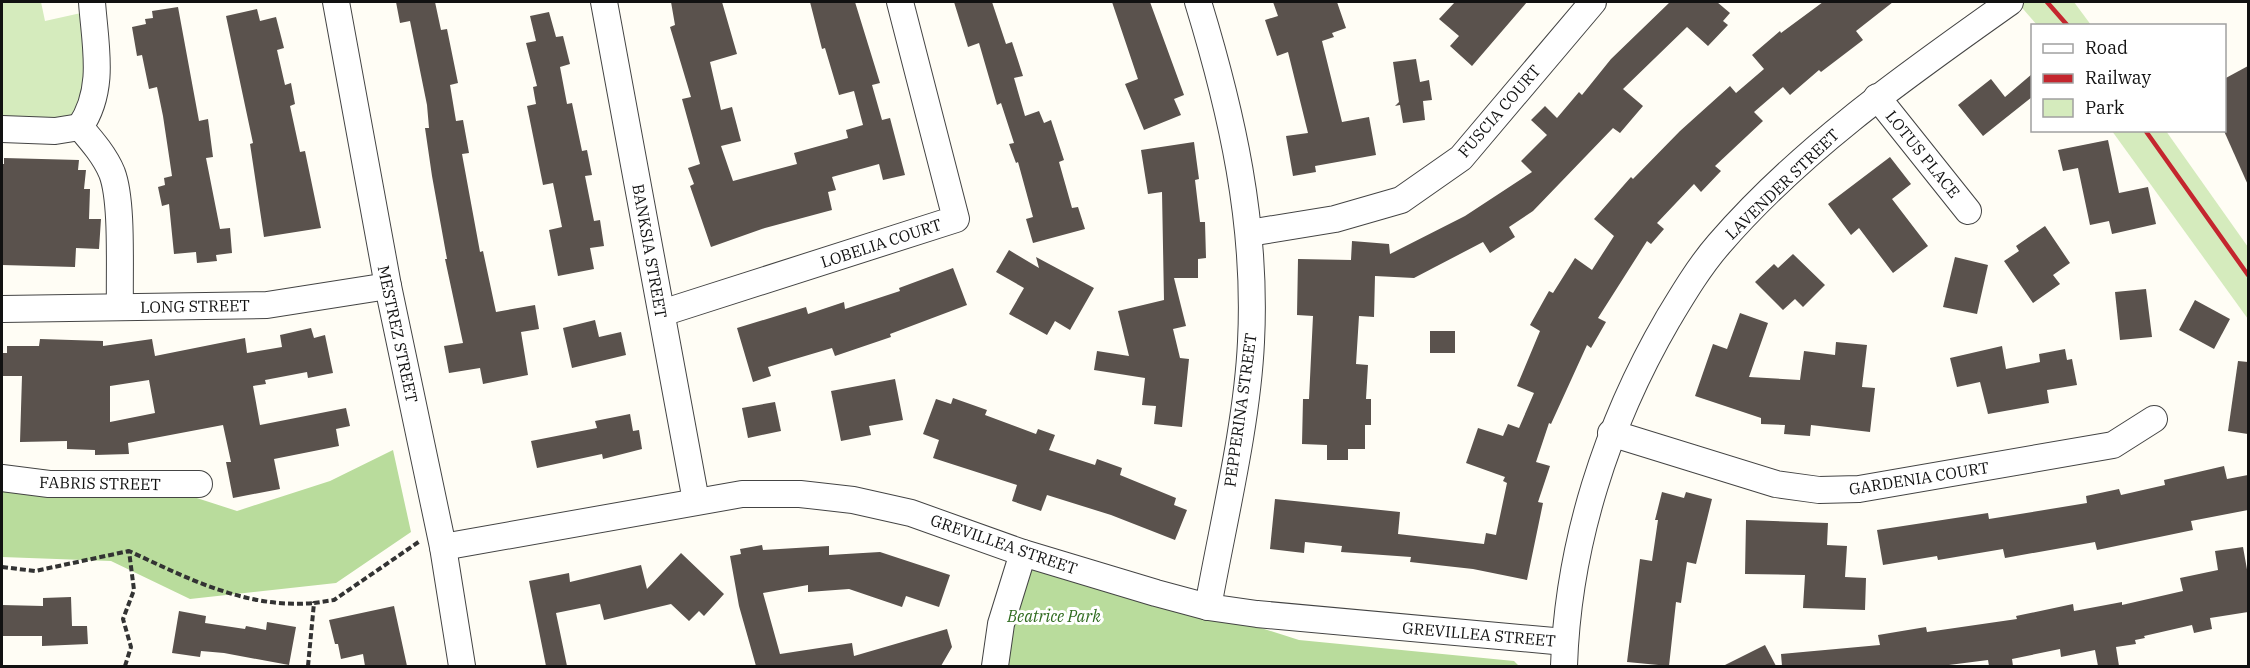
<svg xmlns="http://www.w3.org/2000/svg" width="2250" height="668" font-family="'IBM Plex Serif',serif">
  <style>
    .green { fill: #d5ebbd }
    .forest { fill: #b9dc9c }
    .building { fill: #5a524d; fill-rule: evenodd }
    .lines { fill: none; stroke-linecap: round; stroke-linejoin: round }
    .minor-casing { stroke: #444; stroke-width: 28 }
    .path { stroke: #333; stroke-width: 4; stroke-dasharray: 6 3; stroke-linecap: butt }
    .minor { stroke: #fff; stroke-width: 26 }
    .rail { stroke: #c4262e; stroke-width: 4.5 }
    .labels { text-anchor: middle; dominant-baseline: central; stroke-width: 6; stroke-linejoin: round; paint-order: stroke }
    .street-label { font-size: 16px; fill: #111; stroke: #fff }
    .park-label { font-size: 16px; font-style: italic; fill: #2f6b1f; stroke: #fff }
  </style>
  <rect width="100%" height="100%" fill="#fffdf5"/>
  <!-- green -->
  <g class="green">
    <polygon points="2,2 41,2 45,21 81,13 91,77 72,121 2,123"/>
    <polygon points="2017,2 2074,2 2091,25 2037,25"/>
    <polygon points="2112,131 2166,131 2248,247 2248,319"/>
  </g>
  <!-- forest -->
  <g class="forest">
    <polygon points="393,450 411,532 336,583 190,599 111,561 2,557 2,465 141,480 237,511 330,481"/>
    <polygon points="1015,550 1299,640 1514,661 1519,666 997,666"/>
  </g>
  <!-- building -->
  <g class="building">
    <polygon points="396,2 435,2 441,30 447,29 458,83 450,85 456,121 463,120 469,153 462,154 480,252 483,251 496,312 535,305 539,329 521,332 528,375 483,384 480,368 449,373 444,346 463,343 445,259 447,259 432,176 425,128 429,128 427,105 410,21 400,23"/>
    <polygon points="671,2 722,2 737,54 710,62 721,110 732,107 741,141 721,146 733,181 797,164 794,153 848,138 846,130 863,125 854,91 839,95 825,48 822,49 810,2 855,2 880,83 872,85 882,120 890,118 905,175 883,180 879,164 832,177 836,190 828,192 832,210 765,228 711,247 690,186 694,184 688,168 700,164 682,99 691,97 670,27 675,25"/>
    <polygon points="954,2 992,2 1006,44 1012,42 1023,76 1014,78 1025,116 1039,111 1044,123 1051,120 1064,160 1059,162 1072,208 1078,207 1085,229 1033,243 1026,219 1033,217 1018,162 1016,163 1009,144 1014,143 1001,103 997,105 979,43 968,47"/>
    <polygon points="1112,2 1150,2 1184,95 1174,99 1181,115 1144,130 1125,84 1138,79"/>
    <polygon points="1273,2 1337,2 1346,28 1332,33 1334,37 1322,41 1342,122 1369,117 1376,155 1315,166 1316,172 1293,176 1286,136 1308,133 1288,52 1277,56 1265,20 1278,16"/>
    <polygon points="1455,2 1527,2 1472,66 1450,46 1459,36 1439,19"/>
    <polygon points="1670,2 1717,2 1730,13 1723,21 1728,25 1708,46 1687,27 1623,89 1643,106 1620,133 1613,128 1533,211 1509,227 1515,237 1490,253 1483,242 1414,278 1375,276 1374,317 1359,316 1356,364 1368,365 1366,399 1371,399 1371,425 1365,425 1365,449 1348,449 1348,460 1327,460 1327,445 1302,444 1303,399 1309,399 1313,316 1297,315 1298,259 1351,260 1352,241 1389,244 1390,254 1465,216 1532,172 1521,161 1547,135 1531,120 1545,106 1557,118 1579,92 1582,95 1611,59"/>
    <polygon points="1823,2 1893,2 1856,31 1863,40 1821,72 1819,70 1790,95 1783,87 1754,112 1763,121 1715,166 1721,171 1701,192 1694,184 1657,223 1664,229 1651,244 1647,241 1598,318 1606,322 1591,348 1587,345 1551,424 1549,423 1536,462 1550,466 1538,502 1543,503 1527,580 1473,569 1410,562 1411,557 1341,552 1342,546 1305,542 1304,553 1270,549 1275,499 1400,512 1398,534 1484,544 1486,533 1496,535 1507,483 1503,481 1505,477 1466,463 1478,428 1503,436 1508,424 1519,428 1534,393 1517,386 1540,331 1530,325 1549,291 1553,293 1575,258 1592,270 1614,236 1594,219 1631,177 1633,179 1680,131 1730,86 1736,93 1764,69 1752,55 1780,31 1781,33"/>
    <polygon points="178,7 199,121 208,119 213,157 206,158 220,229 230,228 232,253 216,255 217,261 197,263 196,252 174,254 169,204 162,206 158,187 165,185 164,178 172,176 163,116 157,87 149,89 142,55 137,56 132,27 146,24 145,19 153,18 152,11"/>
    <polygon points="257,9 260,21 276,17 284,48 277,50 285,85 291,83 295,104 290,106 300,152 305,151 321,228 264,237 250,144 253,143 226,16"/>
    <polygon points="549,12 556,37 563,36 570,64 560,67 567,104 572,103 582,151 587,150 592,175 585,176 594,221 600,220 604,246 590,248 594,269 558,276 549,230 562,227 553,183 543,185 527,106 536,104 533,87 537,86 526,43 536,41 530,16"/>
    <polygon points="1416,59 1420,82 1429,80 1432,100 1423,101 1425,120 1403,123 1400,105 1395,106 1399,102 1393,62"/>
    <polygon points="2248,66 2248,185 2224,131 2224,79"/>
    <polygon points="2032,74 2032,97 1983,136 1958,105 1991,79 2005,97"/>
    <polygon points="2108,140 2119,193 2148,187 2156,224 2112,234 2109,221 2090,225 2078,168 2063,171 2058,150"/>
    <polygon points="1194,142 1199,179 1195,180 1200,222 1205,222 1206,258 1198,259 1198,278 1174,278 1186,326 1173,329 1180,358 1189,359 1182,427 1154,424 1156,406 1142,405 1145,378 1094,370 1097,351 1129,356 1118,311 1164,300 1162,192 1148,194 1141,150"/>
    <polygon points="1890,157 1911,184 1892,199 1928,246 1893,273 1859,228 1851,235 1828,204"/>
    <polygon points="4,158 79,160 78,170 86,170 84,189 90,189 89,219 101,219 99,249 76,248 75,267 2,265 2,164 4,164"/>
    <polygon points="2045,226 2070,263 2053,275 2060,284 2033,303 2004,261 2019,251 2016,246"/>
    <polygon points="1009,250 1039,268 1036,257 1094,288 1070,330 1055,321 1047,335 1009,314 1024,288 996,272"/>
    <polygon points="1793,254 1825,285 1803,307 1795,299 1783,310 1755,282 1774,264 1778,268"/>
    <polygon points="1955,257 1988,265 1977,314 1943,307"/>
    <polygon points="953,268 967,305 890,334 891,337 835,356 832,348 768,367 771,376 753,382 737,328 806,307 808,314 844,302 845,309 900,291 899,288"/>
    <polygon points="2146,289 2152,337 2120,340 2115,292"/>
    <polygon points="2195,300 2230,319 2214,349 2179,330"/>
    <polygon points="1740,313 1768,323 1749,377 1800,380 1804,351 1835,355 1836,342 1867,345 1862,387 1875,388 1870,432 1811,425 1810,436 1784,434 1785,425 1761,424 1761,418 1695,396 1713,344 1727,349"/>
    <polygon points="595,320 599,337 621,332 626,355 572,368 563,328"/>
    <path d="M311,328L314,338L325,335L333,373L308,378L307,372L265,380L266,384L253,386L260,425L346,408L350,426L336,429L339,446L274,459L280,489L233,498L226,462H231L223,425L128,443L129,454L95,455V450L67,449V441L20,442L22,376H2V353H7V346H39L40,339L103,341V346L152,339L155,356L245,338L247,353L282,347L280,335ZM149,380L155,413L110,422V386Z"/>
    <rect x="1430" y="331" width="25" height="22"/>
    <polygon points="2002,346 2006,369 2040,362 2039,354 2065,349 2067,360 2072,359 2077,385 2047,390 2049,403 1988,414 1980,382 1957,387 1950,358"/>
    <polygon points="2238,361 2248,362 2248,434 2228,431"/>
    <polygon points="895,379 903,420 869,426 871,435 841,441 831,391"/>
    <polygon points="953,398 987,410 985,415 1036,434 1038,429 1055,435 1049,450 1095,465 1097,459 1122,468 1120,475 1176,498 1174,505 1187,510 1175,540 1111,515 1047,495 1041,511 1012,501 1017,485 933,458 939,440 923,434 936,399 951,404"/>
    <polygon points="775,402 781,431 748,438 742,408"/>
    <polygon points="630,414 633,431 639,430 642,449 603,459 602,454 537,468 531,441 597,428 595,421"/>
    <polygon points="2224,466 2227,479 2248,475 2248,510 2191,521 2193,530 2097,550 2095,542 2005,558 2003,549 1938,560 1937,556 1883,565 1877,530 1988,513 1989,519 2087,503 2086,496 2119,489 2121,495 2165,485 2164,480"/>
    <polygon points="1662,492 1684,498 1686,492 1712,499 1696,564 1687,562 1681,603 1676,602 1669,666 1627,662 1640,559 1652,561 1658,520 1655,520"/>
    <polygon points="1746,520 1828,523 1827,545 1847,546 1845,577 1866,578 1865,610 1803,608 1805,575 1745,574"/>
    <polygon points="762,545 763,550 829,546 829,555 880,552 950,575 939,607 906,596 902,607 849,589 808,592 808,585 763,593 780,654 852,643 854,656 947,629 952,647 941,666 756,666 739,606 730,556 741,554 740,549"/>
    <polygon points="2243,547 2248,575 2248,612 2210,618 2212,629 2194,633 2192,625 2144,636 2145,638 2135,640 2136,644 2116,647 2119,666 2098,666 2095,650 2061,657 2060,649 2012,659 2013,666 1989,666 1988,660 1941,666 1782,666 1781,654 1880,645 1878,635 1926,627 1927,632 2017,619 2016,616 2073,604 2074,611 2122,602 2122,605 2183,591 2180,578 2218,570 2215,551"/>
    <polygon points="681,553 724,594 704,616 699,611 689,621 671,604 604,620 600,604 556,613 567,666 546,666 529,581 569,573 570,582 641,565 647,589"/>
    <polygon points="71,597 72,626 87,626 88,644 42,646 42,636 2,636 2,605 43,606 43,598"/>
    <polygon points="394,606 407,666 365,666 363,654 341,659 338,644 335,644 329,620"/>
    <polygon points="179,611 206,616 205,623 245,629 246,626 266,630 267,622 296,627 289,665 224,653 201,651 200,657 172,653"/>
    <polygon points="1765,645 1776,666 1723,666"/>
  </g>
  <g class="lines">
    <defs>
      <g id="minor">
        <polyline points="336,2 388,286 443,547 462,666"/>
        <polyline points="604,2 696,501"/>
        <path d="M1198,2C1232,113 1257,224 1251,342C1247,426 1223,523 1208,607"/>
        <polyline points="1877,97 1968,211"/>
        <path d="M80,127C92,141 105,156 112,173C123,202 119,272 120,306"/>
        <path d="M80,127C106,89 95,45 92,2"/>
        <polyline points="2,129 55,131 80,127"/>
        <polyline points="1249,233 1335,219 1401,200 1461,158 1593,2"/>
        <polyline points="2,309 267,305 388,286"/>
        <polyline points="662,313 956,219 900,2"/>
        <polyline points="1611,433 1776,484 1819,490 1859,489 2113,445 2154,419"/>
        <polyline points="2,478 49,484 199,484"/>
        <polyline points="443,547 742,494 800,494 853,500 911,513 1023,553 1156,593 1208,607 1257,614 1565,642"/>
        <polyline points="995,666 1001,624 1023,553"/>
        <path d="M1564,666C1568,544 1607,424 1668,319C1683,294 1699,267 1719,244C1802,148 1907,75 2010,2"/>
      </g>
    </defs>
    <!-- minor casing -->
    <use href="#minor" class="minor-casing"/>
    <!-- path -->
    <g class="path">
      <polyline points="2,567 35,571 129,551"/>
      <path d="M125,666L131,647L123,619L134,590L129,551C189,579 247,609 314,603"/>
      <polyline points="308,666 314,603 334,600 420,541"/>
    </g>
    <!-- minor -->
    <use href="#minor" class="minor"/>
    <!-- rail -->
    <g class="rail">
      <polyline points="2047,2 2068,26"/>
      <polyline points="2145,130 2248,275"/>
    </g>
  </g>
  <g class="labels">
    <!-- street labels -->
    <g class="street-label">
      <text transform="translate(1499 111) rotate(-49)">FUSCIA COURT</text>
      <text transform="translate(1923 154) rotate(51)">LOTUS PLACE</text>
      <text transform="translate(1782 184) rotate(-44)">LAVENDER STREET</text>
      <text transform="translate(881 243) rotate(-18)">LOBELIA COURT</text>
      <text transform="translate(650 251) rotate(80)">BANKSIA STREET</text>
      <text transform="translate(195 306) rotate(-1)">LONG STREET</text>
      <text transform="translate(398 334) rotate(78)">MESTREZ STREET</text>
      <text transform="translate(1240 410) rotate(-82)">PEPPERINA STREET</text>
      <text transform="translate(1919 478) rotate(-9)">GARDENIA COURT</text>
      <text transform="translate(100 483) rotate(1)">FABRIS STREET</text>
      <text transform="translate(1004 544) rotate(19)">GREVILLEA STREET</text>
      <text transform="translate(1479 634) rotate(5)">GREVILLEA STREET</text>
    </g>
    <!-- park labels -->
    <g class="park-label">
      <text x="1054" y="616">Beatrice Park</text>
    </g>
  </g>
  <!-- border -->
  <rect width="2250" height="668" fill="none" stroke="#111111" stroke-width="6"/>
  <!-- legend -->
  <rect x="2031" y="24" width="195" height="108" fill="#ffffff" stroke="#a0a0a0" stroke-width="1.5"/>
  <rect x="2043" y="44" width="30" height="9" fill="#ffffff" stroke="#a0a0a0" stroke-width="1.5"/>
  <text x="2085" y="54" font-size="18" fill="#111111">Road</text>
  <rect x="2043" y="74" width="30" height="9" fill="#c4262e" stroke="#a0a0a0" stroke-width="1.5"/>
  <text x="2085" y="84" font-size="18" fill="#111111">Railway</text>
  <rect x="2043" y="99" width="30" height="18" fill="#d5ebbd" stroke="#a0a0a0" stroke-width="1.5"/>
  <text x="2085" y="114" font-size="18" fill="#111111">Park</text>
</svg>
